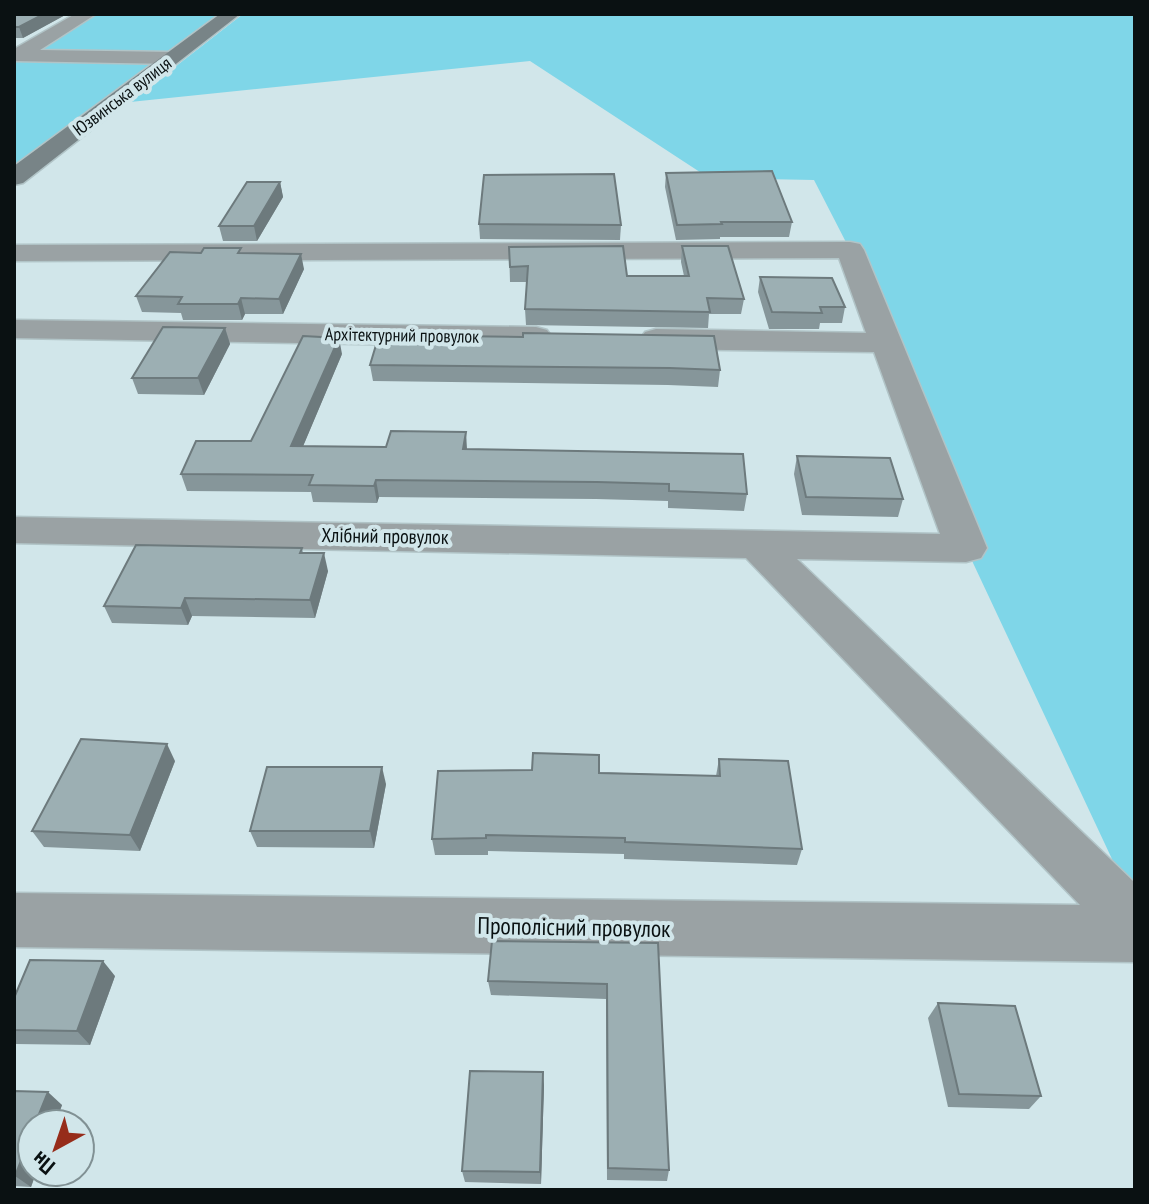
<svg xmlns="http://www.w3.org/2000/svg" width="1149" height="1204" font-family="'PT Sans Narrow',sans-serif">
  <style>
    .green { fill: #7fd6e8 }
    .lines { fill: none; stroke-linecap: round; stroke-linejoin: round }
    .minor-casing { stroke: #b1c4c7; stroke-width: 3 }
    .secondary-casing { stroke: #b1c4c7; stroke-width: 3 }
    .minor { fill: #9aa2a4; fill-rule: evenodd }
    .secondary { fill: #788487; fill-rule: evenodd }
    .wall { fill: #86969a }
    .shaded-wall { fill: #6d7a7d }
    .building { fill: #9cafb3; stroke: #6d7a7d; stroke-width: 2 }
    .labels { text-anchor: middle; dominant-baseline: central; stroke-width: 8; stroke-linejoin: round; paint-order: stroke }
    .far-street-label { font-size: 18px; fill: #0a1112; stroke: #d1e6ea }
    .street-label { font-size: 20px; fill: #0a1112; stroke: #d1e6ea }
    .near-street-label { font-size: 24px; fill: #0a1112; stroke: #d1e6ea }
  </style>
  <rect width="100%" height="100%" fill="#d1e6ea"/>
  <!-- green -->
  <g class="green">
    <polygon points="88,14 218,14 14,165 14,57"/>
    <polygon points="243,14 1135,14 1135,908 966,548 850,250 814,180 709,178 530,61 130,102"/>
  </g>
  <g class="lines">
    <defs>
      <g id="minor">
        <polygon points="75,14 96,14 40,50 172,52 182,58 172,64 14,61 14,49"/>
        <polygon points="850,242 860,244 864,250 987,548 981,558 966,562 797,559 1135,883 1135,962 14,947 14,893 1080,905 746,558 14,543 14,517 940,534 874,352 656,349 645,346 640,339 645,332 656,329 866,333 839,258 14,261 14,245"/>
        <polygon points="14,320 536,327 547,330 552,337 547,344 536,347 14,338"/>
      </g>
      <polygon id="secondary" points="220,14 240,14 23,183 14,185 14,166"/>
    </defs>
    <!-- minor casing -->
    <use href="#minor" class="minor-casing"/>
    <!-- secondary casing -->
    <use href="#secondary" class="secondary-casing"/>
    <!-- minor -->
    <use href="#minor" class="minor"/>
    <!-- secondary -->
    <use href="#secondary" class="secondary"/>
  </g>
  <!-- wall -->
  <g class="wall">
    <polygon points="14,14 67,14 23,38 14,38"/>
    <polygon points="666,173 792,222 789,237 720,237 720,239 676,240 665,187"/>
    <polygon points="280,182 283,197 257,241 223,241 219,226"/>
    <polygon points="479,224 621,225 620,240 480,239"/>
    <polygon points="682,246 744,299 741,314 709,314 708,328 526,325 525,309 527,282 510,282 509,247 627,276 684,276 681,262"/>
    <polygon points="242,253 304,269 283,314 245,314 242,320 183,320 181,313 142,312 136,296"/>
    <polygon points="760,277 845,307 842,323 820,323 819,329 769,329 758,292"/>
    <polygon points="225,328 230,344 204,395 138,394 132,378"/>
    <polygon points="523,337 720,370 718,387 668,385 373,381 370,365"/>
    <polygon points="342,354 303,446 467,449 747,494 744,511 668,508 668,501 596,499 379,497 377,503 313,502 311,492 187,491 181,474 251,441"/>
    <polygon points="797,456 903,499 898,517 802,515 794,474"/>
    <polygon points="302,548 303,553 328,571 315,618 192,616 188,625 112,623 104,606"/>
    <polygon points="719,759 802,849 797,865 624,859 624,854 488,851 488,855 435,855 432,839 532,770 716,776"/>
    <polygon points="175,761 140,851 44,847 32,831"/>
    <polygon points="386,784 374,848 257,847 250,831"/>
    <polygon points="658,943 669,1170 667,1181 607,1180 606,999 491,995 488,981"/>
    <polygon points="115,976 90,1045 15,1044 14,1042 14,998"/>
    <polygon points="938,1003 1041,1096 1029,1109 948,1107 928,1018"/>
    <polygon points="544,1085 541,1184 465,1182 462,1171"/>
    <polygon points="14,1091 62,1105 31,1187 14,1186"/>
  </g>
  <!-- shaded-wall -->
  <g class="shaded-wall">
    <polygon points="44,14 67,14 23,38 19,27"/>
    <polygon points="280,182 283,197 257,241 254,226"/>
    <polygon points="301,254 304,269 283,314 279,299"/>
    <polygon points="241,298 245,314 242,320 238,304"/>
    <polygon points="225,328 230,344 204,395 198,378"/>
    <polygon points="339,338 342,354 296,463 291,446"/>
    <polygon points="466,432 467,449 463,449"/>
    <polygon points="376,480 379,497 377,503 374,486"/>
    <polygon points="324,553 328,571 315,618 310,600"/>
    <polygon points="185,598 192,616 188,625 181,608"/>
    <polygon points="167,744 175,761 140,851 130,835"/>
    <polygon points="382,767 386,784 374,848 370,831"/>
    <polygon points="103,961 115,976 90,1045 77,1031"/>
    <polygon points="543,1072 544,1085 541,1184 540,1172"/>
    <polygon points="48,1092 62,1105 55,1124 35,1124"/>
    <polygon points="32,1132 32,1172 36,1172 31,1187 15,1176"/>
  </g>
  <!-- building -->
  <g class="building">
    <polygon points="14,14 44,14 19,27 14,27"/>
    <polygon points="772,171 792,222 721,222 722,224 677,225 666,173"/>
    <polygon points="614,174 621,225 479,224 484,175"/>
    <polygon points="247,182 280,182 254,226 219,226"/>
    <polygon points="623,246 627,276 689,276 682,246 728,246 744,299 707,298 710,312 525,309 528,266 510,267 509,247"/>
    <polygon points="204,248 241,248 238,253 301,254 279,299 241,298 238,304 178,304 182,297 136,296 170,252 201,253"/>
    <polygon points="760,277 832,278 845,307 820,307 822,313 772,312"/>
    <polygon points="163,327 225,328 198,378 132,378"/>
    <polygon points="523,333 714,336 720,370 670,368 370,365 379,335 523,337"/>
    <polygon points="303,336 339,338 291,446 386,447 391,431 466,432 463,449 743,454 747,494 669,491 669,484 597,482 376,480 374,486 309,485 313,475 181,474 196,441 251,441"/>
    <polygon points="797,456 890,458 903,499 806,497"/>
    <polygon points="136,545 302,548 300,553 324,553 310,600 185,598 181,608 104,606"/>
    <polygon points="81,739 167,744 130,835 32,831"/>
    <polygon points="533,753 599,755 599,773 720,776 719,759 788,761 802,849 625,842 625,838 486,835 486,838 432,839 438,771 532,770"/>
    <polygon points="267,767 382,767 370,831 250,831"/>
    <polygon points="492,941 658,943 669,1170 608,1168 607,984 488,981"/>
    <polygon points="30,960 103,961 77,1031 14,1030 14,998"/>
    <polygon points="938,1003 1015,1006 1041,1096 959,1094"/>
    <polygon points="470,1071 543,1072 540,1172 462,1171"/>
    <polygon points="14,1091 48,1092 35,1124 32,1124 32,1132 15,1176"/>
  </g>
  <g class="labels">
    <!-- far-street labels -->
    <g class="far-street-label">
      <text transform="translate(122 96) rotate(-37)">Юзвинська вулиця</text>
      <text transform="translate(402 335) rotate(1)">Архітектурний провулок</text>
    </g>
    <!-- street labels -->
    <g class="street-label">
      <text transform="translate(385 536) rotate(1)">Хлібний провулок</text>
    </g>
    <!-- near-street labels -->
    <g class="near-street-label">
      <text transform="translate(574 927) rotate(1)">Прополісний провулок</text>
    </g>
  </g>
  <!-- border -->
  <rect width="1149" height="1204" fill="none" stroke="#0a1112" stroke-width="32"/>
  <!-- north arrow -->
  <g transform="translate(56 1148) rotate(220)"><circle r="38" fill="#d1e6ea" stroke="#819194" stroke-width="2"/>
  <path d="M0-6L14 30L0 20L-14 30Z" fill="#962c1a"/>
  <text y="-12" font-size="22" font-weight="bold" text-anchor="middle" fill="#0a1112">Пн</text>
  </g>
</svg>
